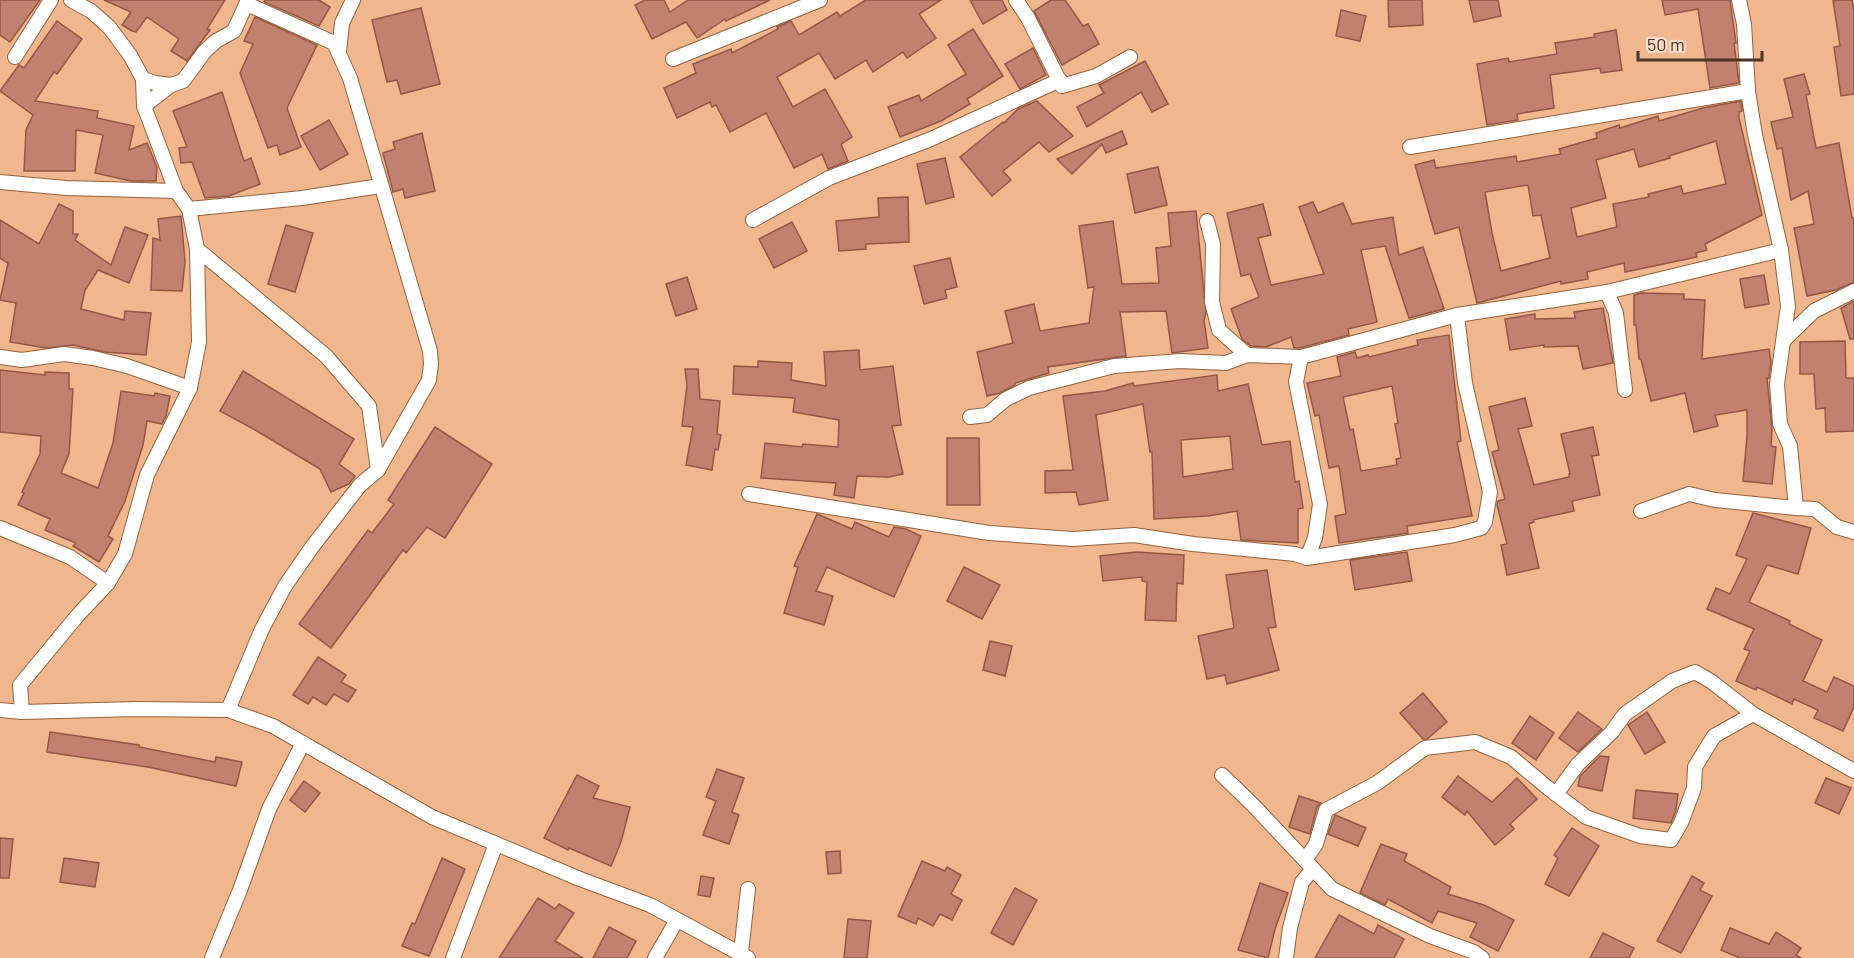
<svg xmlns="http://www.w3.org/2000/svg" width="1854" height="958" font-family="Barlow,sans-serif">
  <style>
    .building { fill: #c2806e; stroke: #945746; stroke-width: 1.5; fill-rule: evenodd }
    .lines { fill: none; stroke-linecap: round; stroke-linejoin: round }
    .street-casing { stroke: #95613a; stroke-width: 16 }
    .street { stroke: #fff; stroke-width: 14 }
  </style>
  <rect width="100%" height="100%" fill="#f0b68e"/>
  <!-- building -->
  <g class="building">
    <polygon points="0,0 40,0 10,42 0,35"/>
    <polygon points="104,0 225,0 207,29 210,30 187,61 171,51 179,39 147,17 136,32 132,31 122,25 131,12"/>
    <polygon points="265,0 319,0 330,7 319,26 264,2"/>
    <polygon points="645,0 664,0 670,12 688,0 770,0 726,21 725,19 697,38 686,22 652,39 635,5"/>
    <polygon points="866,0 941,0 919,14 936,38 907,58 903,52 873,72 866,60 835,79 819,53 777,77 793,107 825,89 852,137 841,144 848,161 828,169 822,154 794,168 766,113 730,132 716,105 712,107 710,102 677,118 664,88 696,73 693,64 731,49 732,53 778,29 777,27 791,21 799,35 837,12 840,16"/>
    <polygon points="970,0 1002,0 1007,10 983,24"/>
    <polygon points="1051,0 1065,0 1083,26 1088,24 1099,44 1062,65 1034,11"/>
    <polygon points="1388,0 1422,0 1423,25 1389,27"/>
    <polygon points="1469,0 1498,0 1501,16 1474,22"/>
    <polygon points="1662,0 1730,0 1736,43 1734,43 1739,83 1710,88 1698,9 1665,15"/>
    <polygon points="1833,0 1852,0 1854,10 1854,94 1841,96 1834,47 1840,46"/>
    <polygon points="421,8 440,84 401,94 397,80 387,82 372,20"/>
    <polygon points="1341,10 1366,16 1360,41 1336,36"/>
    <polygon points="255,17 317,45 287,108 301,147 280,155 277,145 268,148 240,73 253,44 244,41"/>
    <polygon points="57,21 82,39 57,74 54,72 35,101 98,111 97,118 134,126 129,150 147,143 157,167 156,181 131,181 95,173 103,135 76,130 75,171 24,171 26,130 33,115 0,91 19,65 24,68"/>
    <polygon points="973,29 1003,76 967,99 970,104 941,121 900,137 888,107 919,95 921,101 966,74 948,45"/>
    <polygon points="1616,30 1622,70 1601,73 1600,68 1550,75 1554,108 1517,114 1518,120 1487,125 1477,64 1508,58 1509,62 1557,54 1555,43 1595,37 1594,34"/>
    <polygon points="1033,48 1046,75 1020,89 1005,64"/>
    <polygon points="1145,61 1168,104 1152,112 1141,92 1087,127 1077,107 1104,93 1099,85"/>
    <polygon points="1804,74 1810,94 1806,95 1816,148 1839,143 1852,218 1854,218 1854,282 1836,290 1807,296 1794,228 1814,224 1808,191 1791,200 1782,148 1777,149 1771,122 1793,117 1784,79"/>
    <polygon points="222,92 244,161 251,158 260,184 229,196 205,198 192,162 181,163 179,148 187,147 173,111"/>
    <polygon points="1037,101 1073,136 1049,152 1039,142 1003,171 1011,180 992,196 960,157 1003,122 1004,123 1018,109"/>
    <path d="M1741,101L1742,111L1739,112V118L1762,215L1705,244L1707,250L1696,253L1697,257L1625,272L1624,263L1587,272L1588,279L1561,284V281L1477,303L1459,227L1435,234L1415,165L1434,160L1436,168L1516,156L1517,162L1561,154L1559,149L1597,138L1596,133L1619,125L1620,128L1658,116L1659,121L1703,108ZM1716,141L1726,184L1683,194L1681,186L1648,194L1649,197L1613,204L1617,227L1577,237L1571,208L1606,198L1596,160L1634,149L1639,167L1670,158L1669,156ZM1528,185L1533,216L1541,215L1550,258L1501,271L1492,233L1485,192Z"/>
    <polygon points="329,120 348,154 320,170 301,136"/>
    <polygon points="1122,131 1127,144 1106,153 1102,144 1072,174 1057,159"/>
    <polygon points="422,133 435,191 405,198 403,189 393,192 383,153 395,149 393,142"/>
    <polygon points="945,158 954,197 926,204 917,164"/>
    <polygon points="1158,167 1167,205 1135,213 1127,174"/>
    <polygon points="908,197 909,242 866,244 866,249 839,251 836,221 879,217 878,198"/>
    <polygon points="1313,202 1318,213 1343,203 1352,224 1393,217 1399,255 1423,247 1444,309 1409,318 1385,246 1361,250 1377,322 1348,329 1349,335 1300,348 1294,348 1291,337 1266,347 1251,346 1242,339 1231,309 1259,297 1250,274 1241,276 1227,213 1263,204 1271,235 1258,238 1271,285 1324,274 1299,207"/>
    <polygon points="59,204 73,211 73,234 78,234 75,240 111,265 125,227 148,235 129,283 98,270 85,290 81,309 124,320 125,311 151,313 146,355 105,352 73,345 46,348 10,342 16,303 0,300 8,263 0,258 0,220 39,244"/>
    <polygon points="1196,211 1206,313 1204,320 1208,348 1172,353 1166,311 1120,312 1126,356 1048,367 1049,373 1015,383 1015,385 1000,393 987,396 977,352 1013,343 1005,311 1034,304 1040,331 1089,323 1094,287 1088,288 1079,226 1113,221 1122,284 1159,283 1156,248 1171,246 1168,213"/>
    <polygon points="181,216 185,261 182,291 151,290 153,238 160,240 158,219"/>
    <polygon points="792,222 807,251 774,268 759,239"/>
    <polygon points="286,225 313,233 295,292 268,284"/>
    <polygon points="950,258 957,287 945,290 947,298 924,304 914,266"/>
    <polygon points="1764,275 1769,304 1745,308 1740,279"/>
    <polygon points="687,277 697,309 676,316 666,284"/>
    <polygon points="1641,293 1684,294 1684,299 1705,300 1702,359 1769,349 1771,362 1769,378 1767,378 1772,428 1771,446 1776,447 1772,484 1743,481 1747,436 1747,410 1715,415 1718,426 1694,432 1685,393 1651,401 1641,359 1639,359 1636,325 1634,325 1634,295"/>
    <polygon points="1854,301 1854,339 1850,339 1841,308"/>
    <polygon points="1603,308 1613,363 1583,369 1578,346 1544,347 1544,345 1510,350 1505,319 1535,314 1535,319 1575,318 1574,312"/>
    <path d="M1449,335L1461,441L1457,442L1472,516L1407,526L1408,533L1339,543L1335,516L1346,514L1339,466L1329,468L1319,415L1315,416L1307,383L1341,376L1337,357L1355,352L1357,358L1368,355L1369,357L1418,345L1417,340ZM1392,386L1398,423L1395,424L1401,458L1396,459L1397,465L1361,471L1353,429L1350,430L1343,397Z"/>
    <polygon points="1845,341 1846,378 1854,378 1854,431 1826,432 1825,408 1816,409 1814,374 1800,374 1800,342"/>
    <polygon points="859,350 860,370 893,366 901,425 892,426 903,474 889,477 857,476 854,498 834,495 836,483 761,478 765,443 802,447 803,444 838,447 839,420 793,412 795,398 733,394 734,366 758,367 758,361 792,363 791,380 826,386 824,352"/>
    <polygon points="685,369 698,369 700,399 720,401 717,434 721,435 718,450 715,449 712,470 686,465 693,427 682,426 687,385"/>
    <polygon points="0,370 45,375 45,372 69,373 69,389 73,389 69,454 61,473 98,488 113,443 121,391 154,396 155,393 170,396 166,416 162,424 147,421 143,445 125,501 108,536 113,539 99,562 73,546 76,543 45,530 50,519 18,505 24,493 22,492 40,454 41,436 0,432"/>
    <polygon points="243,371 354,439 339,464 355,476 349,484 331,492 320,469 257,431 220,411"/>
    <path d="M1217,375L1218,391L1248,384L1262,445L1290,441L1295,482L1299,481L1303,508L1298,509V543L1241,540L1237,511L1208,516L1154,519L1152,452H1150L1143,404L1096,415L1108,500L1079,505L1076,492L1045,493V471L1073,470L1063,396L1105,391L1133,383L1134,386ZM1230,436L1233,469L1183,477L1181,440Z"/>
    <polygon points="1525,398 1532,426 1518,429 1534,485 1569,477 1569,474 1570,474 1561,434 1593,427 1599,455 1592,456 1600,495 1572,501 1574,511 1533,520 1534,522 1529,524 1539,568 1507,575 1501,545 1507,544 1497,505 1498,501 1505,499 1492,452 1499,450 1489,407"/>
    <polygon points="435,427 492,464 445,538 427,527 406,553 403,550 331,648 299,624 368,530 372,533 394,504 388,500"/>
    <polygon points="947,438 979,438 980,505 947,505"/>
    <polygon points="1753,513 1811,528 1798,574 1767,565 1749,602 1790,621 1789,624 1822,640 1803,681 1827,692 1834,677 1854,686 1854,707 1843,731 1814,718 1818,710 1794,699 1792,704 1757,687 1756,690 1736,681 1750,651 1744,649 1754,629 1707,609 1716,588 1730,594 1747,559 1736,555"/>
    <polygon points="817,514 852,529 855,522 889,537 894,527 906,529 921,536 894,597 827,567 816,591 833,596 824,625 784,613 798,567 794,566"/>
    <polygon points="1136,552 1184,555 1183,584 1177,583 1176,621 1145,620 1147,582 1142,581 1142,577 1103,581 1100,556"/>
    <polygon points="1407,552 1412,581 1355,590 1350,560"/>
    <polygon points="964,567 1000,585 982,619 947,601"/>
    <polygon points="1267,570 1276,627 1268,628 1279,670 1227,684 1225,675 1207,679 1198,636 1234,628 1226,575"/>
    <polygon points="990,641 1012,646 1005,676 983,670"/>
    <polygon points="318,657 346,675 341,682 356,690 348,702 334,694 326,705 313,697 308,704 293,695"/>
    <polygon points="1423,693 1447,722 1427,739 1423,739 1400,713"/>
    <polygon points="1578,712 1602,729 1578,752 1559,738"/>
    <polygon points="1647,712 1665,742 1645,754 1628,725"/>
    <polygon points="1530,716 1554,733 1536,760 1512,743"/>
    <polygon points="50,732 139,745 139,747 215,762 216,757 242,762 236,786 148,767 47,752"/>
    <polygon points="1600,756 1609,757 1602,791 1578,786 1580,776"/>
    <polygon points="717,769 744,778 732,812 739,815 729,844 703,835 716,801 706,797"/>
    <polygon points="577,775 599,786 593,798 630,807 621,842 611,866 569,848 568,850 544,838"/>
    <polygon points="1458,776 1492,802 1517,778 1537,799 1510,824 1514,829 1495,845 1467,811 1465,815 1442,797"/>
    <polygon points="1826,778 1851,788 1839,814 1815,803"/>
    <polygon points="304,781 320,793 305,812 290,800"/>
    <polygon points="1636,790 1678,794 1676,810 1671,823 1633,818"/>
    <polygon points="1299,796 1321,803 1317,807 1310,834 1289,827"/>
    <polygon points="1335,815 1366,828 1358,846 1328,834"/>
    <polygon points="1572,828 1599,846 1569,896 1545,884 1558,858 1554,855"/>
    <polygon points="0,838 13,839 9,878 0,878"/>
    <polygon points="1381,844 1407,854 1404,861 1451,887 1448,894 1484,905 1514,920 1498,951 1470,937 1477,923 1438,911 1432,923 1388,899 1385,905 1360,893"/>
    <polygon points="840,851 841,873 828,874 826,852"/>
    <polygon points="64,858 99,863 95,887 60,882"/>
    <polygon points="442,858 465,869 429,956 402,946 412,923 415,924"/>
    <polygon points="922,861 945,871 947,867 961,875 951,894 962,900 952,920 940,914 933,926 918,918 916,924 898,916"/>
    <polygon points="701,876 714,878 710,897 698,895"/>
    <polygon points="1692,876 1704,883 1700,890 1712,896 1681,953 1657,941"/>
    <polygon points="1260,883 1288,893 1275,929 1268,958 1238,950"/>
    <polygon points="1015,888 1037,900 1013,945 991,933"/>
    <polygon points="538,898 555,909 559,904 574,913 555,941 583,958 499,958"/>
    <polygon points="1339,915 1374,934 1378,925 1404,939 1394,958 1315,958"/>
    <polygon points="848,919 871,921 867,958 844,958"/>
    <polygon points="609,927 636,941 627,958 593,958"/>
    <polygon points="1730,928 1769,944 1776,932 1801,948 1796,955 1801,958 1740,958 1721,950"/>
    <polygon points="1603,933 1634,948 1629,958 1590,958"/>
  </g>
  <g class="lines">
    <defs>
      <g id="street">
        <polyline points="1016,0 1028,18 1062,86 1096,76 1130,57"/>
        <polyline points="1739,0 1744,24 1748,91 1755,135 1781,250 1788,306 1777,384 1780,424 1790,446 1796,508 1815,509 1837,527 1854,532"/>
        <polyline points="247,4 334,43 350,78 430,351 431,364 429,380 378,470"/>
        <polyline points="339,52 342,23 353,0"/>
        <polyline points="15,57 51,0"/>
        <polyline points="673,59 820,0"/>
        <polyline points="143,79 155,83 171,85 183,81 205,51 216,41 234,31 248,0"/>
        <polyline points="144,106 171,85"/>
        <polyline points="1410,147 1748,91"/>
        <polyline points="0,182 66,188 176,191"/>
        <polyline points="189,209 302,198 380,186"/>
        <polyline points="753,220 829,178 931,139 1060,80"/>
        <polyline points="1207,221 1213,244 1212,302 1219,330 1247,355"/>
        <polyline points="197,249 326,356 369,406 378,470 360,485 312,547 285,586 262,629 228,710"/>
        <polyline points="1607,292 1616,313 1625,390"/>
        <polyline points="1784,340 1814,311 1854,291"/>
        <polyline points="0,357 22,360 64,354 93,358 127,366 190,388"/>
        <polyline points="970,417 987,415 1006,399 1029,388 1114,366 1180,361 1226,363 1247,355 1301,357 1457,315 1607,292 1781,250"/>
        <polyline points="749,494 989,533 1073,539 1134,535 1193,544 1295,554 1307,558 1315,538 1320,504 1296,382 1301,357"/>
        <polyline points="1641,511 1689,494 1715,500 1796,508"/>
        <polyline points="0,528 70,557 108,583"/>
        <polyline points="1307,558 1455,535 1481,528 1485,522 1490,492 1465,383 1457,315"/>
        <polyline points="0,710 22,712 136,709 228,710 273,726 432,817 580,879 650,905 748,958"/>
        <polyline points="22,712 20,685 78,615 108,583 125,554 147,475 190,388 199,342 197,249 189,209 176,191 144,106 143,79 130,55 109,27 91,11 71,0"/>
        <polyline points="1222,775 1254,806 1332,889 1430,936 1474,952 1482,958"/>
        <polyline points="1556,794 1578,764 1611,733 1625,714 1672,681 1695,672 1712,682 1753,714"/>
        <polyline points="1305,860 1316,844 1326,810 1377,783 1425,748 1475,742 1511,757 1548,788 1586,817 1640,836 1671,840 1681,823 1694,788 1695,767 1714,736 1753,714 1854,771"/>
        <polyline points="741,953 748,889"/>
        <polyline points="212,958 240,890 269,809 303,743"/>
        <polyline points="453,958 496,844"/>
        <polyline points="655,958 677,920"/>
        <polyline points="1286,958 1290,928 1302,882 1313,869"/>
      </g>
    </defs>
    <!-- street casing -->
    <use href="#street" class="street-casing"/>
    <!-- street -->
    <use href="#street" class="street"/>
  </g>
  <!-- scale -->
  <path d="M1638 51v9h124v-9" fill="none" stroke="#4a3322" stroke-width="3"/>
  <text x="1647" y="51" font-size="18" fill="#4a3322" stroke="#fcdeca" stroke-width="4.5" paint-order="stroke">50 m</text>
</svg>
